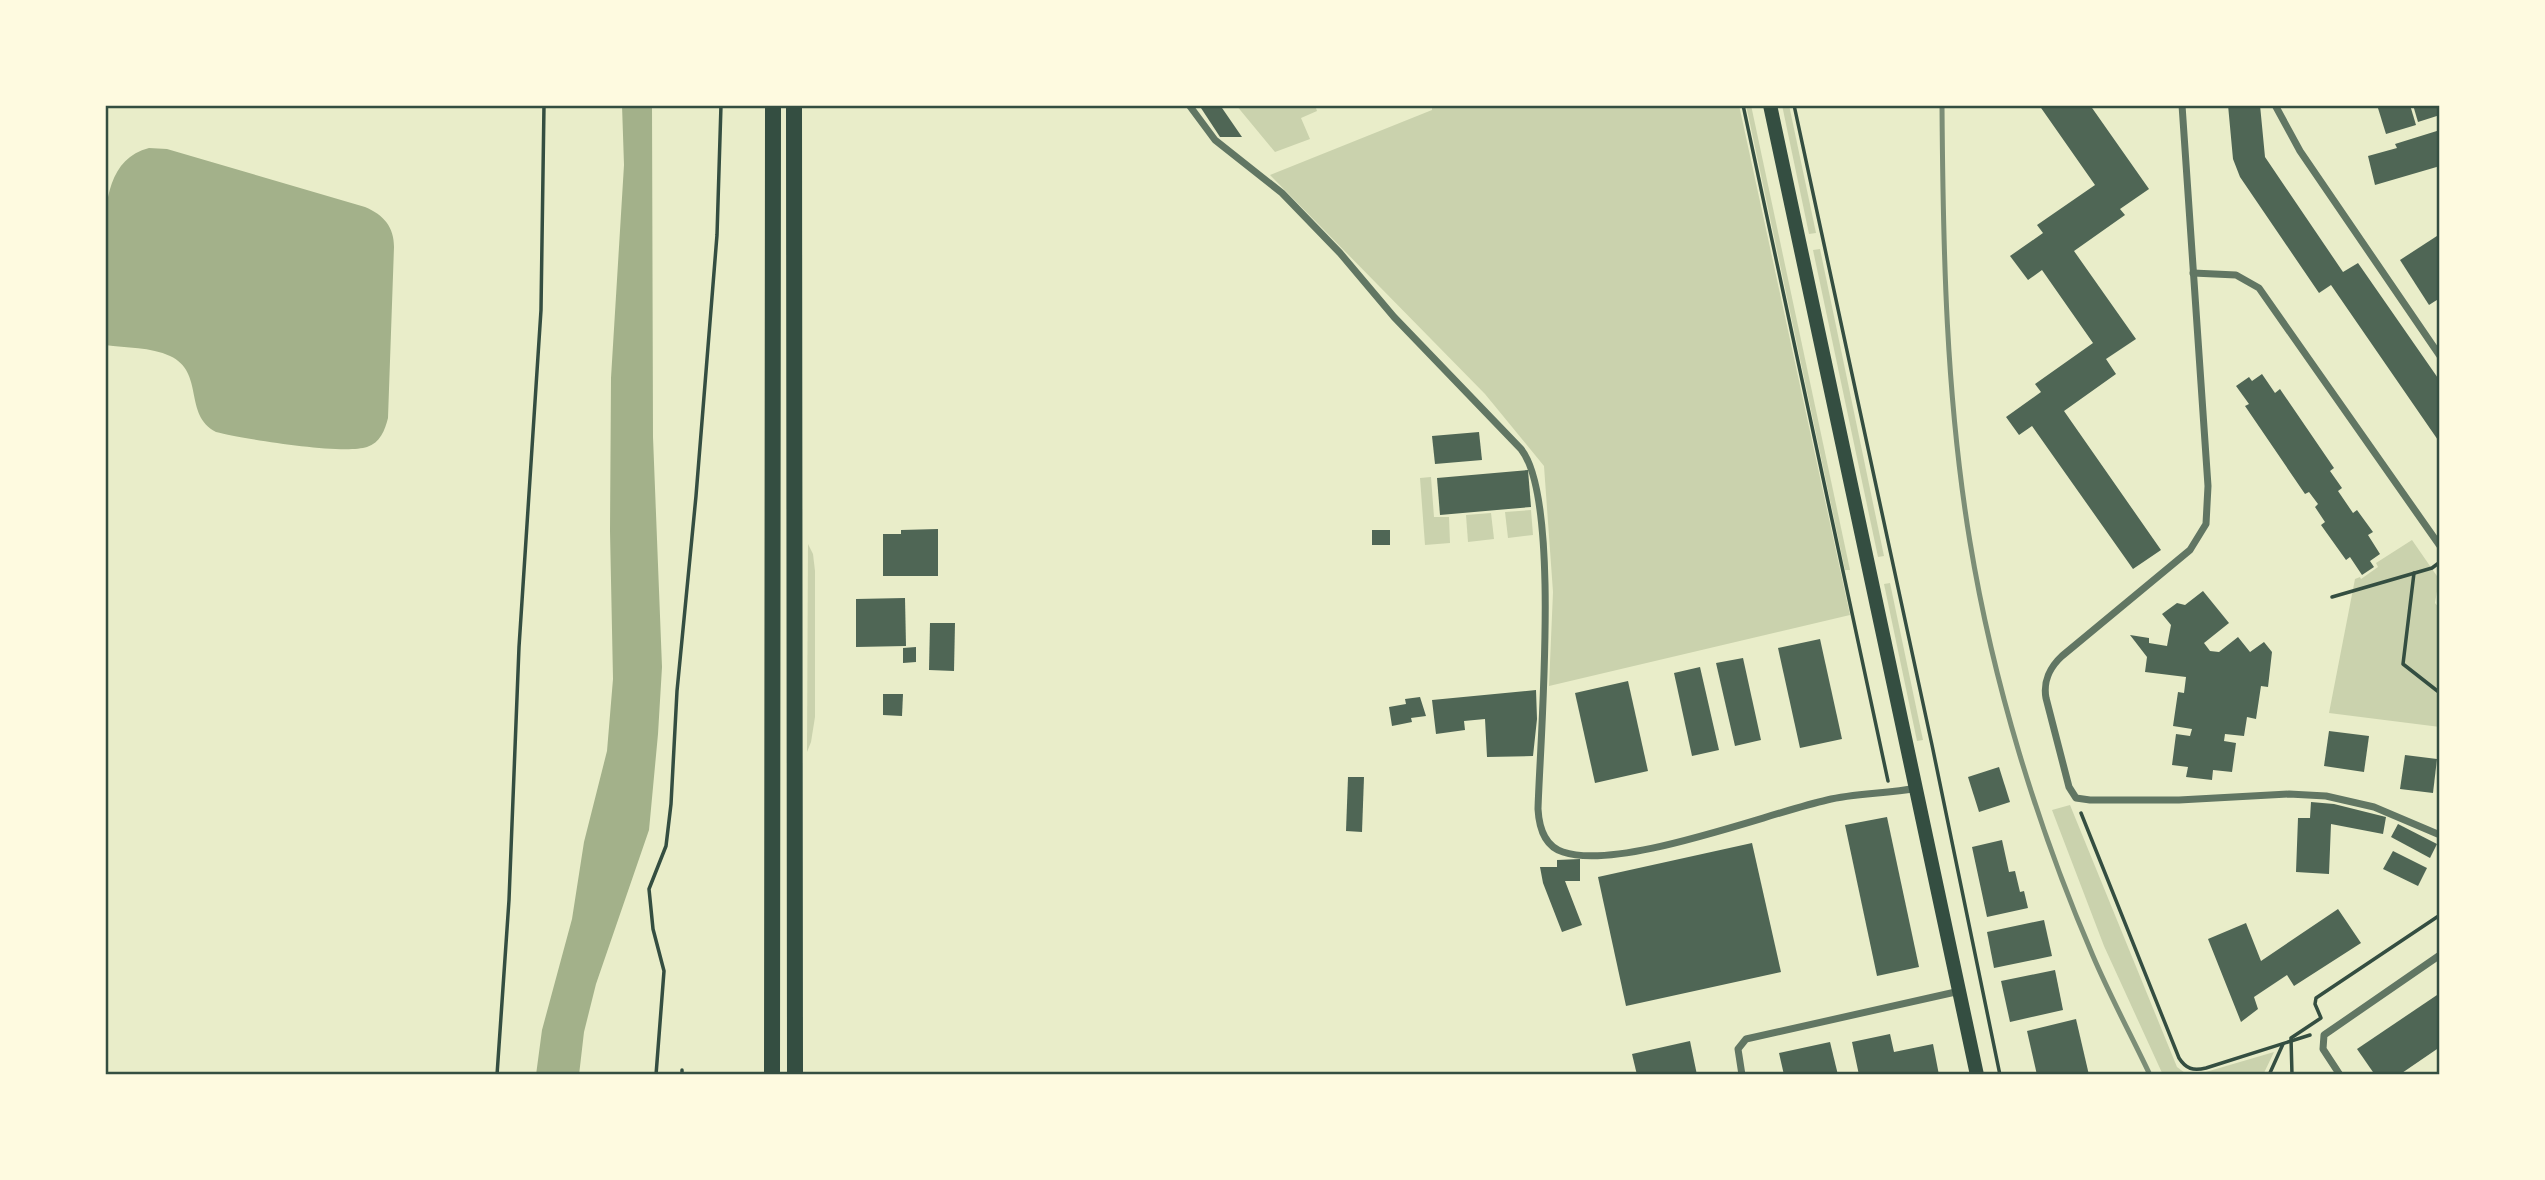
<svg xmlns="http://www.w3.org/2000/svg" width="2545" height="1180" font-family="Montserrat,sans-serif">
  <style>
    .green { fill: #cad2ad }
    .water { fill: #a3b18a }
    .building { fill: #4f6655 }
    .lines { fill: none; stroke-linecap: round; stroke-linejoin: round }
    .path { stroke: #344e41; stroke-width: 3.5 }
    .minor { stroke: #617663; stroke-width: 7 }
    .secondary { stroke: #344e41; stroke-width: 14 }
    .trunk { stroke: #344e41; stroke-width: 16 }
    .rail { stroke: #7c8e77; stroke-width: 5 }
    .neatline { fill: none; stroke: #344e41; stroke-width: 2.5 }
  </style>
  <rect width="100%" height="100%" fill="#e9edc9"/>
  <!-- green -->
  <g class="green">
    <polygon points="1236,105 1315,105 1317,111 1301,118 1310,139 1275,152"/>
    <polygon points="1432,105 1739,105 1850,615 1549,686 1553,592 1544,466 1485,394 1270,175 1432,110"/>
    <polygon points="1746,105 1751,105 1850,570 1845,570"/>
    <polygon points="1782,105 1789,105 1816,233 1809,234"/>
    <polygon points="1820,249 1884,556 1878,557 1813,250"/>
    <polygon points="1431,477 1434,517 1449,517 1450,543 1425,545 1420,478"/>
    <polygon points="1531,510 1533,535 1508,538 1505,512"/>
    <polygon points="1491,513 1494,539 1468,542 1466,515"/>
    <polygon points="2412,540 2439,579 2435,603 2440,609 2440,727 2329,713 2355,579 2360,577 2361,579 2378,567 2376,563"/>
    <polygon points="808,544 813,554 815,571 815,717 811,742 807,752"/>
    <polygon points="1890,583 1923,740 1917,741 1884,584"/>
    <polygon points="2070,805 2177,1067 2185,1073 2199,1074 2274,1052 2263,1075 2163,1075 2104,946 2052,810"/>
  </g>
  <!-- water -->
  <g class="water">
    <polygon points="622,105 652,105 653,437 662,667 658,734 649,830 596,984 584,1032 579,1075 536,1075 542,1030 572,919 584,842 607,751 613,679 610,531 611,378 624,165"/>
    <path d="M149,148L167,149L365,207C384,215 394,227 394,247L388,418C385,430 380,443 367,447C342,455 244,439 216,432C183,415 205,372 170,356C151,347 126,348 105,345C105,320 105,295 105,269C105,228 98,161 149,148Z"/>
  </g>
  <!-- building -->
  <g class="building">
    <polygon points="1199,105 1220,105 1242,137 1220,137"/>
    <polygon points="2039,105 2090,105 2149,189 2120,209 2125,215 2074,251 2136,339 2106,359 2116,374 2064,411 2161,550 2133,569 2032,426 2019,435 2006,417 2041,392 2035,384 2093,343 2042,270 2028,280 2010,256 2043,233 2037,225 2095,185"/>
    <polygon points="2228,105 2260,105 2265,157 2343,272 2358,263 2440,381 2440,443 2331,285 2319,293 2240,177 2233,159"/>
    <polygon points="2377,105 2410,105 2416,125 2386,134"/>
    <polygon points="2413,105 2440,105 2440,115 2418,122"/>
    <polygon points="2440,130 2440,166 2375,185 2368,156 2397,148 2395,144"/>
    <polygon points="2440,234 2440,298 2429,305 2400,260"/>
    <polygon points="2262,374 2275,393 2280,389 2282,392 2334,468 2330,471 2342,488 2338,491 2353,513 2357,510 2373,532 2368,535 2380,554 2370,561 2374,567 2362,575 2350,557 2346,560 2321,525 2325,522 2315,507 2318,504 2309,492 2305,494 2245,406 2249,404 2236,386 2249,377 2252,381"/>
    <polygon points="1479,432 1482,460 1435,464 1432,436"/>
    <polygon points="1528,470 1531,507 1440,515 1437,478"/>
    <polygon points="938,529 938,576 883,576 883,534 901,534 901,530"/>
    <rect x="1372" y="530" width="18" height="15"/>
    <polygon points="2203,591 2229,623 2204,643 2210,651 2219,652 2238,637 2250,652 2264,642 2272,652 2268,687 2261,686 2256,719 2247,717 2244,736 2225,734 2224,741 2236,743 2232,772 2213,770 2212,780 2186,777 2188,767 2172,765 2176,734 2190,736 2192,729 2173,726 2178,692 2184,693 2186,677 2145,672 2147,657 2130,635 2149,638 2149,643 2167,646 2171,625 2162,614 2177,603 2185,605"/>
    <polygon points="905,598 906,646 856,647 856,599"/>
    <polygon points="930,623 955,623 954,671 929,670"/>
    <polygon points="1820,639 1842,739 1800,748 1778,648"/>
    <polygon points="916,647 916,662 903,663 903,648"/>
    <polygon points="1743,658 1761,740 1735,746 1716,663"/>
    <polygon points="1700,667 1719,750 1692,756 1674,673"/>
    <polygon points="1628,681 1648,771 1595,783 1575,693"/>
    <polygon points="1536,690 1537,719 1533,756 1487,757 1485,719 1464,721 1465,730 1436,734 1432,700"/>
    <polygon points="883,694 903,694 902,716 883,715"/>
    <polygon points="1420,697 1426,716 1411,718 1412,722 1392,726 1389,707 1406,704 1405,699"/>
    <polygon points="2329,731 2369,736 2364,772 2324,766"/>
    <polygon points="2405,755 2437,759 2433,793 2400,789"/>
    <polygon points="1999,767 2010,802 1979,812 1968,777"/>
    <polygon points="1348,777 1364,777 1362,832 1346,831"/>
    <polygon points="2311,802 2334,804 2386,817 2383,834 2331,824 2329,874 2296,872 2298,818 2310,818"/>
    <polygon points="1887,817 1919,967 1877,976 1845,825"/>
    <polygon points="2398,824 2437,844 2430,858 2391,837"/>
    <polygon points="2002,840 2009,872 2015,871 2020,892 2024,891 2028,908 1987,917 1972,847"/>
    <polygon points="1752,843 1781,972 1626,1006 1598,877"/>
    <polygon points="2393,851 2427,868 2418,886 2383,869"/>
    <polygon points="1580,859 1580,881 1565,881 1582,925 1562,932 1543,883 1540,867 1557,867 1557,860"/>
    <polygon points="2338,909 2361,943 2294,986 2287,975 2254,997 2258,1009 2241,1022 2208,939 2246,923 2261,961"/>
    <polygon points="2044,920 2052,956 1994,968 1987,932"/>
    <polygon points="2055,970 2063,1010 2010,1022 2001,981"/>
    <polygon points="2440,993 2440,1047 2399,1075 2375,1075 2357,1049"/>
    <polygon points="2076,1019 2089,1075 2037,1075 2027,1031"/>
    <polygon points="1890,1034 1894,1052 1933,1044 1939,1075 1859,1075 1852,1042"/>
    <polygon points="1690,1041 1697,1075 1637,1075 1632,1054"/>
    <polygon points="1830,1042 1838,1075 1784,1075 1779,1053"/>
  </g>
  <g class="lines">
    <!-- path -->
    <g class="path">
      <polyline points="1743,105 1888,781"/>
      <polyline points="1794,105 1932,745 2000,1075"/>
      <polyline points="2414,573 2403,664 2440,693"/>
      <polyline points="2332,597 2432,568 2440,562"/>
      <path d="M2081,813L2179,1058C2186,1069 2193,1071 2206,1068L2310,1035"/>
      <polyline points="497,1075 509,900 519,647 541,310 544,105"/>
      <polyline points="656,1075 664,971 653,929 649,889 666,846 671,804 677,691 696,496 717,235 721,105"/>
      <polyline points="682,1075 682,1070"/>
      <polyline points="2269,1075 2283,1044"/>
      <polyline points="2292,1075 2291,1038 2321,1018 2315,1004 2316,998 2440,915"/>
    </g>
    <!-- minor -->
    <g class="minor">
      <path d="M1189,105L1215,140L1282,193L1340,253L1394,317L1521,449C1561,499 1540,738 1538,809C1539,827 1544,846 1563,852C1619,871 1765,814 1827,800C1856,793 1887,794 1917,788"/>
      <path d="M2182,105L2208,486L2206,524L2190,550L2062,656C2050,667 2043,682 2046,698L2069,787L2076,798L2090,800H2179L2289,794L2326,796L2374,807L2440,835"/>
      <polyline points="2275,105 2300,151 2440,356"/>
      <polyline points="2193,273 2236,275 2259,288 2440,546"/>
      <polyline points="1742,1075 1738,1049 1746,1039 1960,991"/>
      <polyline points="2340,1075 2323,1049 2324,1035 2440,955"/>
    </g>
    <!-- secondary -->
    <polyline class="secondary" points="1770,105 1977,1075"/>
    <!-- trunk -->
    <g class="trunk">
      <polyline points="794,105 795,1075"/>
      <polyline points="772,1075 773,105"/>
    </g>
    <!-- rail -->
    <path class="rail" d="M1942,105C1943,251 1946,397 1970,542C1993,682 2037,826 2093,956C2110,996 2131,1035 2150,1075"/>
  </g>
  <!-- border -->
  <rect width="2545" height="1180" fill="none" stroke="#fefae0" stroke-width="214"/>
  <rect x="107" y="107" width="2331" height="966" class="neatline"/>
</svg>
